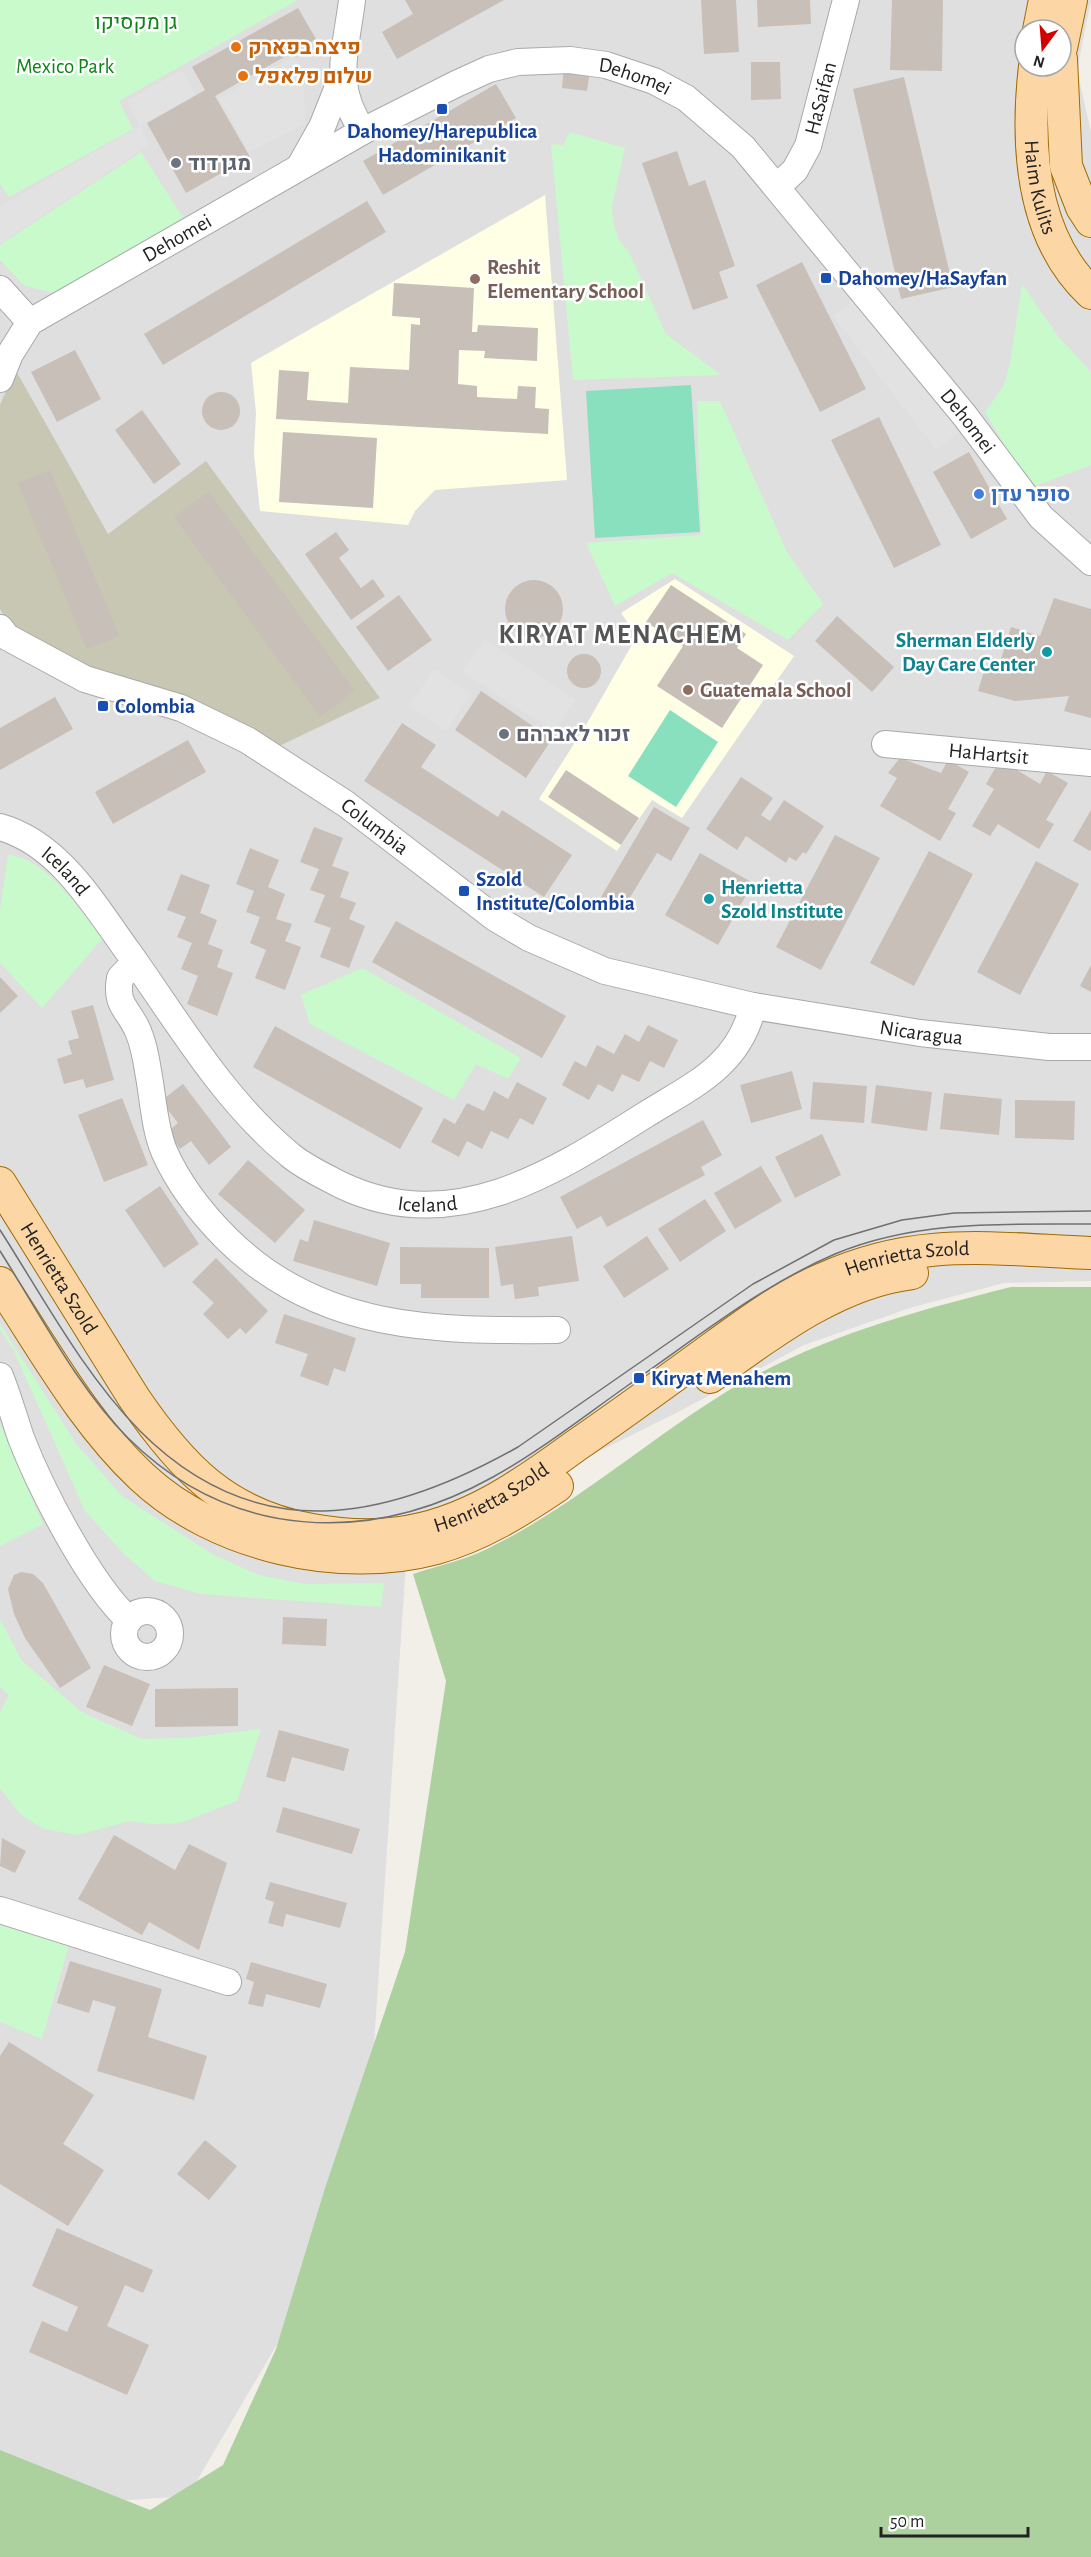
<svg xmlns="http://www.w3.org/2000/svg" width="1091" height="2557" font-family="'Alegreya Sans',Heebo,sans-serif">
  <style>
    .residential { fill: #e0dfdf; fill-rule: evenodd }
    .education { fill: #ffffe5 }
    .construction { fill: #c7c7b4 }
    .forest { fill: #add19e }
    .park { fill: #c8facc }
    .pitch { fill: #88e0be }
    .parking { fill: #e2e2e2 }
    .building { fill: #c7bfb8 }
    .lines { fill: none; stroke-linecap: round; stroke-linejoin: round }
    .minor-casing { stroke: #a9a9a9; stroke-width: 28 }
    .major-casing { stroke: #a06b00; stroke-width: 34 }
    .minor { stroke: #fff; stroke-width: 26 }
    .major { stroke: #fcd6a4; stroke-width: 32 }
    .tram { stroke: #707070; stroke-width: 1.5 }
    .food-dot { fill: #e8710a; stroke: #fff; stroke-width: 2 }
    .transit-dot { fill: #1a4fb4; stroke: #fff; stroke-width: 2 }
    .worship-dot { fill: #6b7280; stroke: #fff; stroke-width: 2 }
    .education-dot { fill: #8d6e63; stroke: #fff; stroke-width: 2 }
    .shop-dot { fill: #3f7fe0; stroke: #fff; stroke-width: 2 }
    .culture-dot { fill: #0f9aa8; stroke: #fff; stroke-width: 2 }
    .labels { text-anchor: middle; dominant-baseline: central; stroke-width: 5; stroke-linejoin: round; paint-order: stroke }
    .park-label { font-size: 21px; fill: #0c8416; stroke: #fff }
    .food-label { font-size: 21px; font-weight: bold; fill: #c56008; stroke: #fff; text-anchor: start }
    .street-label { font-size: 21px; fill: #222; stroke: #fff }
    .transit-label { font-size: 21px; font-weight: bold; fill: #164399; stroke: #fff; text-anchor: start }
    .worship-label { font-size: 21px; font-weight: bold; fill: #5b616d; stroke: #fff; text-anchor: start }
    .education-label { font-size: 21px; font-weight: bold; fill: #785e54; stroke: #fff; text-anchor: start }
    .shop-label { font-size: 21px; font-weight: bold; fill: #366cbe; stroke: #fff; text-anchor: start }
    .culture-label { font-size: 21px; font-weight: bold; fill: #0d838f; stroke: #fff; text-anchor: end }
    .district-label { font-size: 27px; font-weight: bold; letter-spacing: 1.5px; fill: #555; stroke: #fff }
  </style>
  <rect width="100%" height="100%" fill="#f2efe9"/>
  <!-- residential -->
  <path class="residential" d="M0,0H1091L1077,70L1091,132V1281L1004,1283L913,1307L804,1345L682,1410L407,1547L364,2196L188,2496L0,2509ZM1025,30H1061V66H1025Z"/>
  <!-- education -->
  <g class="education">
    <polygon points="545,195 567,480 435,490 415,511 408,525 260,511 254,454 256,413 251,363"/>
    <polygon points="675,579 794,656 682,818 652,800 617,851 539,799 586,725 637,636 621,613"/>
  </g>
  <!-- construction -->
  <polygon class="construction" points="15,369 108,534 206,461 380,698 275,748 91,670 13,632 0,609 0,405"/>
  <!-- forest -->
  <path class="forest" d="M1011,1287H1091V2557H0V2450L150,2510L223,2465L276,2349L325,2188L405,1952L446,1681L413,1574C437,1566 464,1560 487,1549C573,1507 645,1442 726,1392C816,1338 911,1312 1011,1287Z"/>
  <!-- park -->
  <g class="park">
    <polygon points="0,0 298,0 119,101 133,129 9,197 0,184"/>
    <polygon points="570,132 625,148 612,206 613,222 619,240 629,252 666,334 721,375 573,380 551,144 563,145"/>
    <polygon points="141,152 185,221 55,293 25,286 0,260 0,245"/>
    <polygon points="1022,284 1057,335 1091,372 1091,465 1030,488 985,412 1003,387 1010,364"/>
    <polygon points="697,401 720,401 787,552 823,604 788,640 672,573 615,606 586,543 701,535"/>
    <path d="M8,855C47,858 79,910 103,938L42,1008L0,963V909Z"/>
    <polygon points="362,968 521,1058 508,1079 476,1064 454,1100 310,1024 301,995"/>
    <polygon points="0,1324 77,1445 122,1496 214,1555 259,1575 305,1584 384,1583 381,1607 202,1594 155,1581 124,1554 85,1511 14,1351 0,1329"/>
    <polygon points="0,1424 43,1524 0,1546"/>
    <polygon points="0,1619 22,1661 83,1713 142,1739 187,1738 261,1729 237,1801 180,1823 152,1824 130,1821 78,1835 44,1829 21,1815 0,1788 0,1712 9,1695 0,1687"/>
    <polygon points="0,1916 71,1938 42,2039 0,2022"/>
  </g>
  <!-- pitch -->
  <g class="pitch">
    <polygon points="691,385 700,532 595,538 586,391"/>
    <polygon points="670,710 718,742 676,807 628,776"/>
  </g>
  <!-- parking -->
  <g class="parking">
    <polygon points="294,56 304,73 305,124 249,152 219,99"/>
    <polygon points="182,70 196,96 141,125 149,145 0,244 0,206 140,126 127,100"/>
    <polygon points="857,297 960,431 936,450 833,316"/>
    <polygon points="484,639 576,700 554,732 462,671"/>
    <polygon points="434,669 471,694 446,731 409,706"/>
  </g>
  <!-- building -->
  <g class="building">
    <polygon points="405,0 504,0 397,59 382,32 413,14"/>
    <polygon points="701,0 736,0 739,52 704,54"/>
    <polygon points="757,0 810,0 811,24 758,27"/>
    <polygon points="892,0 943,0 942,71 890,70"/>
    <polygon points="298,8 316,39 215,96 250,157 186,193 147,123 205,90 192,67"/>
    <polygon points="751,62 780,62 781,99 751,100"/>
    <polygon points="564,67 590,70 587,91 562,88"/>
    <polygon points="904,77 953,287 901,299 853,89"/>
    <polygon points="496,84 516,118 383,195 363,161"/>
    <polygon points="677,151 689,186 705,180 735,266 719,272 728,298 693,310 642,163"/>
    <polygon points="367,201 386,232 163,365 144,334"/>
    <polygon points="802,262 866,389 820,412 756,285"/>
    <polygon points="394,283 474,288 472,332 477,332 478,325 538,328 537,361 484,358 485,351 459,350 458,384 477,386 477,397 517,399 518,386 536,387 535,408 549,409 548,434 276,419 279,370 309,372 307,400 348,403 350,367 409,370 411,324 420,325 420,318 392,316"/>
    <polygon points="75,350 101,399 57,422 31,372"/>
    <circle cx="221" cy="411" r="19"/>
    <polygon points="142,410 181,464 154,484 115,430"/>
    <polygon points="879,417 941,545 894,568 831,440"/>
    <polygon points="283,432 377,438 373,508 279,502"/>
    <polygon points="969,452 1007,519 971,539 933,472"/>
    <polygon points="50,470 119,636 87,649 18,483"/>
    <polygon points="209,492 355,691 320,717 174,517"/>
    <polygon points="336,532 349,550 339,558 361,588 373,579 385,596 351,620 305,554"/>
    <circle cx="534" cy="609" r="29"/>
    <polygon points="671,585 746,634 737,648 763,665 722,728 657,686 683,646 646,622"/>
    <polygon points="399,595 432,640 388,671 356,627"/>
    <polygon points="1054,598 1091,609 1091,718 1064,711 1069,696 1015,701 978,691 985,668 997,672 1011,627 1040,636"/>
    <polygon points="837,616 894,667 872,692 815,641"/>
    <circle cx="584" cy="671" r="17"/>
    <polygon points="481,691 552,739 526,778 455,730"/>
    <polygon points="55,697 73,729 0,770 0,728"/>
    <polygon points="402,723 436,745 421,767 498,817 502,810 572,855 544,897 364,781"/>
    <polygon points="188,740 206,772 113,824 95,792"/>
    <polygon points="900,758 941,773 948,760 969,772 948,809 956,813 940,841 880,806 897,778 888,773"/>
    <polygon points="1000,760 1040,784 1047,771 1068,783 1046,820 1054,824 1039,849 998,824 990,836 972,826 994,789 986,784"/>
    <polygon points="566,770 639,818 621,845 548,797"/>
    <polygon points="741,777 773,798 761,815 770,821 784,800 824,826 806,854 803,852 796,861 789,857 786,863 746,836 737,850 706,829"/>
    <polygon points="654,807 690,828 671,861 657,853 629,899 620,894 614,904 601,897"/>
    <polygon points="1091,810 1091,850 1090,851 1073,841"/>
    <polygon points="314,827 343,838 332,866 349,872 340,897 356,903 349,919 365,926 349,968 320,957 331,928 314,922 325,895 310,890 319,869 300,862"/>
    <polygon points="835,835 880,858 821,970 776,947"/>
    <polygon points="250,848 279,860 268,887 285,894 276,919 292,924 285,941 301,947 285,990 255,978 266,950 250,943 260,917 246,912 254,891 236,884"/>
    <polygon points="929,851 973,874 914,986 870,963"/>
    <polygon points="700,853 753,883 718,945 665,915"/>
    <polygon points="1036,861 1079,884 1020,995 977,972"/>
    <polygon points="181,874 210,885 200,913 217,920 208,944 223,950 217,967 233,973 217,1016 187,1004 198,976 181,969 192,943 177,937 186,917 167,910"/>
    <polygon points="396,921 566,1016 542,1058 372,962"/>
    <polygon points="1091,965 1091,992 1080,986"/>
    <polygon points="0,977 18,996 0,1013"/>
    <polygon points="93,1005 114,1080 86,1088 83,1079 64,1084 57,1059 72,1054 68,1041 79,1038 71,1011"/>
    <polygon points="648,1025 678,1040 664,1068 650,1061 639,1082 622,1074 613,1092 598,1084 589,1100 562,1085 575,1061 586,1067 597,1045 614,1054 625,1034 639,1042"/>
    <polygon points="275,1026 423,1108 400,1149 253,1067"/>
    <polygon points="792,1071 802,1109 751,1123 740,1085"/>
    <polygon points="517,1082 547,1098 533,1125 520,1118 508,1139 491,1131 482,1149 467,1141 459,1157 431,1142 444,1118 455,1124 467,1103 484,1111 494,1091 508,1099"/>
    <polygon points="813,1082 867,1086 864,1123 810,1119"/>
    <polygon points="183,1084 231,1147 209,1165 191,1141 180,1149 167,1132 178,1123 161,1101"/>
    <polygon points="876,1085 932,1092 927,1131 871,1123"/>
    <polygon points="944,1093 1002,1099 999,1135 940,1129"/>
    <polygon points="122,1098 148,1165 104,1182 78,1115"/>
    <polygon points="1015,1100 1075,1101 1074,1140 1015,1138"/>
    <polygon points="703,1120 722,1155 701,1167 705,1175 607,1227 601,1216 577,1229 560,1197"/>
    <polygon points="822,1134 841,1175 795,1198 775,1157"/>
    <polygon points="248,1160 305,1210 275,1243 218,1194"/>
    <polygon points="761,1166 782,1201 735,1229 714,1193"/>
    <polygon points="160,1186 199,1244 164,1268 125,1210"/>
    <polygon points="705,1199 726,1231 680,1262 658,1229"/>
    <polygon points="314,1220 390,1243 377,1286 293,1261 300,1239 308,1242"/>
    <polygon points="572,1236 579,1281 538,1287 539,1296 515,1299 513,1284 501,1286 495,1247"/>
    <polygon points="647,1236 669,1269 624,1298 603,1266"/>
    <polygon points="400,1247 489,1248 489,1298 421,1298 421,1284 400,1284"/>
    <polygon points="216,1258 268,1311 246,1334 240,1328 228,1339 203,1314 214,1303 192,1282"/>
    <polygon points="284,1314 356,1338 345,1372 334,1368 328,1386 300,1376 308,1354 275,1343"/>
    <polygon points="21,1572 33,1574 43,1583 91,1668 60,1688 25,1638 14,1614 8,1589 14,1575"/>
    <polygon points="283,1617 327,1619 326,1646 282,1644"/>
    <polygon points="104,1665 150,1684 132,1726 86,1707"/>
    <polygon points="238,1688 238,1726 155,1727 155,1689"/>
    <polygon points="279,1730 349,1749 344,1771 292,1757 285,1782 266,1777"/>
    <polygon points="283,1807 360,1829 352,1854 276,1832"/>
    <polygon points="114,1835 175,1870 189,1844 227,1863 199,1950 149,1922 142,1935 78,1899"/>
    <polygon points="2,1838 26,1851 15,1873 0,1866"/>
    <polygon points="270,1882 347,1903 340,1928 286,1914 283,1927 268,1923 274,1902 265,1899"/>
    <polygon points="70,1961 162,1989 148,2037 207,2056 194,2100 97,2071 116,2007 93,2000 89,2013 57,2003"/>
    <polygon points="251,1962 327,1984 320,2008 266,1994 263,2007 248,2004 254,1982 246,1979"/>
    <polygon points="9,2042 94,2095 63,2144 104,2170 68,2226 0,2184 0,2056"/>
    <polygon points="205,2140 237,2166 209,2200 177,2174"/>
    <polygon points="57,2228 153,2270 143,2293 125,2285 107,2326 149,2345 127,2395 29,2352 42,2321 67,2332 78,2307 32,2286"/>
  </g>
  <g class="lines">
    <defs>
      <g id="minor">
        <path d="M352,0C346,51 331,85 363,131"/>
        <polyline points="300,166 322,127 342,77"/>
        <path id="s1" d="M778,186L795,170L808,146L846,0"/>
        <polyline points="0,289 30,322"/>
        <path id="s2" d="M0,379L10,354L30,322L363,131L456,84L489,69L518,62L570,60L606,65L654,81L686,98L743,147L965,416L1041,517L1091,562"/>
        <path id="s3" d="M0,628L7,637L85,679L181,708L247,740L346,804L495,918L529,938L605,971L753,1006L920,1033L1049,1047H1091"/>
        <path id="s4" d="M885,744L1091,763"/>
        <path id="s5" d="M0,827C60,844 94,905 129,953C178,1022 224,1101 290,1155C304,1167 324,1176 341,1185C452,1238 552,1174 645,1115C693,1085 739,1066 753,1006"/>
        <path d="M135,962L120,978C115,1006 128,1008 138,1031C143,1043 146,1057 148,1071C153,1096 154,1127 164,1151C178,1183 202,1214 227,1239C320,1331 435,1331 557,1330"/>
        <path d="M0,1376C8,1396 14,1417 21,1438C41,1489 89,1583 129,1620"/>
        <circle cx="147" cy="1634" r="23"/>
        <polyline points="0,1910 228,1982"/>
      </g>
      <g id="major">
        <polyline points="1039,30 1045,0"/>
        <polyline points="1061,48 1071,0"/>
        <polyline points="1061,59 1066,166 1082,207 1091,221"/>
        <path id="s6" d="M1035,66C1026,144 1031,236 1091,293"/>
        <path id="s7" d="M0,1183L134,1398C181,1467 226,1515 312,1530C340,1535 371,1537 399,1533C465,1525 522,1485 574,1447C619,1416 663,1384 707,1352C744,1325 781,1297 823,1279C917,1236 992,1249 1091,1253"/>
        <path d="M0,1283C44,1349 84,1423 142,1477C216,1546 340,1574 436,1548C480,1536 520,1511 557,1486"/>
        <path d="M710,1377C770,1334 837,1282 912,1273"/>
      </g>
    </defs>
    <!-- minor casing -->
    <use href="#minor" class="minor-casing"/>
    <!-- major casing -->
    <use href="#major" class="major-casing"/>
    <!-- minor -->
    <use href="#minor" class="minor"/>
    <!-- major -->
    <use href="#major" class="major"/>
    <!-- tram -->
    <g class="tram">
      <path d="M0,1230C43,1297 83,1373 140,1431C258,1549 387,1521 518,1447L753,1284L834,1240L902,1220L954,1213L1091,1211"/>
      <path d="M0,1251C39,1312 77,1387 128,1438C231,1540 369,1546 493,1477C540,1451 583,1417 627,1386C694,1340 760,1286 835,1254C916,1220 1005,1224 1091,1224"/>
    </g>
  </g>
  <!-- markers -->
  <g class="food-dot">
    <circle cx="236" cy="47" r="6"/>
    <circle cx="243" cy="76" r="6"/>
  </g>
  <g class="transit-dot">
    <rect x="436" y="103" width="12" height="12" rx="3"/>
    <rect x="820" y="272" width="12" height="12" rx="3"/>
    <rect x="97" y="700" width="12" height="12" rx="3"/>
    <rect x="458" y="885" width="12" height="12" rx="3"/>
    <rect x="633" y="1372" width="12" height="12" rx="3"/>
  </g>
  <g class="worship-dot">
    <circle cx="176" cy="163" r="6"/>
    <circle cx="504" cy="734" r="6"/>
  </g>
  <g class="education-dot">
    <circle cx="475" cy="279" r="6"/>
    <circle cx="688" cy="690" r="6"/>
  </g>
  <circle class="shop-dot" cx="979" cy="494" r="6"/>
  <g class="culture-dot">
    <circle cx="1047" cy="652" r="6"/>
    <circle cx="709" cy="899" r="6"/>
  </g>
  <g class="labels">
    <!-- park labels -->
    <g class="park-label">
      <text x="136" y="22">גן מקסיקו</text>
      <text x="65" y="66">Mexico Park</text>
    </g>
    <!-- food labels -->
    <g class="food-label">
      <text x="248" y="47">פיצה בפארק</text>
      <text x="255" y="76">שלום פלאפל</text>
    </g>
    <!-- street labels -->
    <g class="street-label">
      <text stroke="none"><textPath href="#s2" startOffset="738">Dehomei</textPath></text>
      <text stroke="none"><textPath href="#s1" startOffset="100">HaSaifan</textPath></text>
      <text stroke="none"><textPath href="#s6" startOffset="122">Haim Kulits</textPath></text>
      <text stroke="none"><textPath href="#s2" startOffset="234">Dehomei</textPath></text>
      <text stroke="none"><textPath href="#s2" startOffset="1224">Dehomei</textPath></text>
      <text stroke="none"><textPath href="#s4" startOffset="104">HaHartsit</textPath></text>
      <text stroke="none"><textPath href="#s3" startOffset="428">Columbia</textPath></text>
      <text stroke="none"><textPath href="#s5" startOffset="80">Iceland</textPath></text>
      <text stroke="none"><textPath href="#s3" startOffset="1024">Nicaragua</textPath></text>
      <text stroke="none"><textPath href="#s5" startOffset="592">Iceland</textPath></text>
      <text stroke="none"><textPath href="#s7" startOffset="1155">Henrietta Szold</textPath></text>
      <text stroke="none"><textPath href="#s7" startOffset="112">Henrietta Szold</textPath></text>
      <text stroke="none"><textPath href="#s7" startOffset="669">Henrietta Szold</textPath></text>
    </g>
    <!-- transit labels -->
    <g class="transit-label">
      <text x="442" y="131" text-anchor="middle">Dahomey/Harepublica<tspan x="442" dy="24">Hadominikanit</tspan></text>
      <text x="838" y="278">Dahomey/HaSayfan</text>
      <text x="115" y="706">Colombia</text>
      <text x="476" y="879">Szold<tspan x="476" dy="24">Institute/Colombia</tspan></text>
      <text x="651" y="1378">Kiryat Menahem</text>
    </g>
    <!-- worship labels -->
    <g class="worship-label">
      <text x="188" y="163">מגן דוד</text>
      <text x="516" y="734">זכור לאברהם</text>
    </g>
    <!-- education labels -->
    <g class="education-label">
      <text x="487" y="267">Reshit<tspan x="487" dy="24">Elementary School</tspan></text>
      <text x="700" y="690">Guatemala School</text>
    </g>
    <!-- shop labels -->
    <g class="shop-label">
      <text x="991" y="494">סופר עדן</text>
    </g>
    <!-- culture labels -->
    <g class="culture-label">
      <text x="1035" y="640">Sherman Elderly<tspan x="1035" dy="24">Day Care Center</tspan></text>
      <text x="721" y="887" text-anchor="start">Henrietta<tspan x="721" dy="24">Szold Institute</tspan></text>
    </g>
    <!-- district labels -->
    <g class="district-label">
      <text x="621" y="634">KIRYAT MENACHEM</text>
    </g>
  </g>
  <!-- north arrow -->
  <g transform="translate(1043 48) rotate(196)"><circle r="28" fill="#ffffff" stroke="#a7a7a7" stroke-width="1.5"/>
  <path d="M0-4.5L10 22L0 15L-10 22Z" fill="#d40000"/>
  <text y="-9" font-size="16" font-weight="bold" text-anchor="middle" fill="#222222">N</text>
  </g>
  <!-- scale -->
  <path d="M881 2527v9h147v-9" fill="none" stroke="#222222" stroke-width="3"/>
  <text x="890" y="2527" font-size="18" fill="#222222" stroke="#ffffff" stroke-width="4.5" paint-order="stroke">50 m</text>
</svg>
